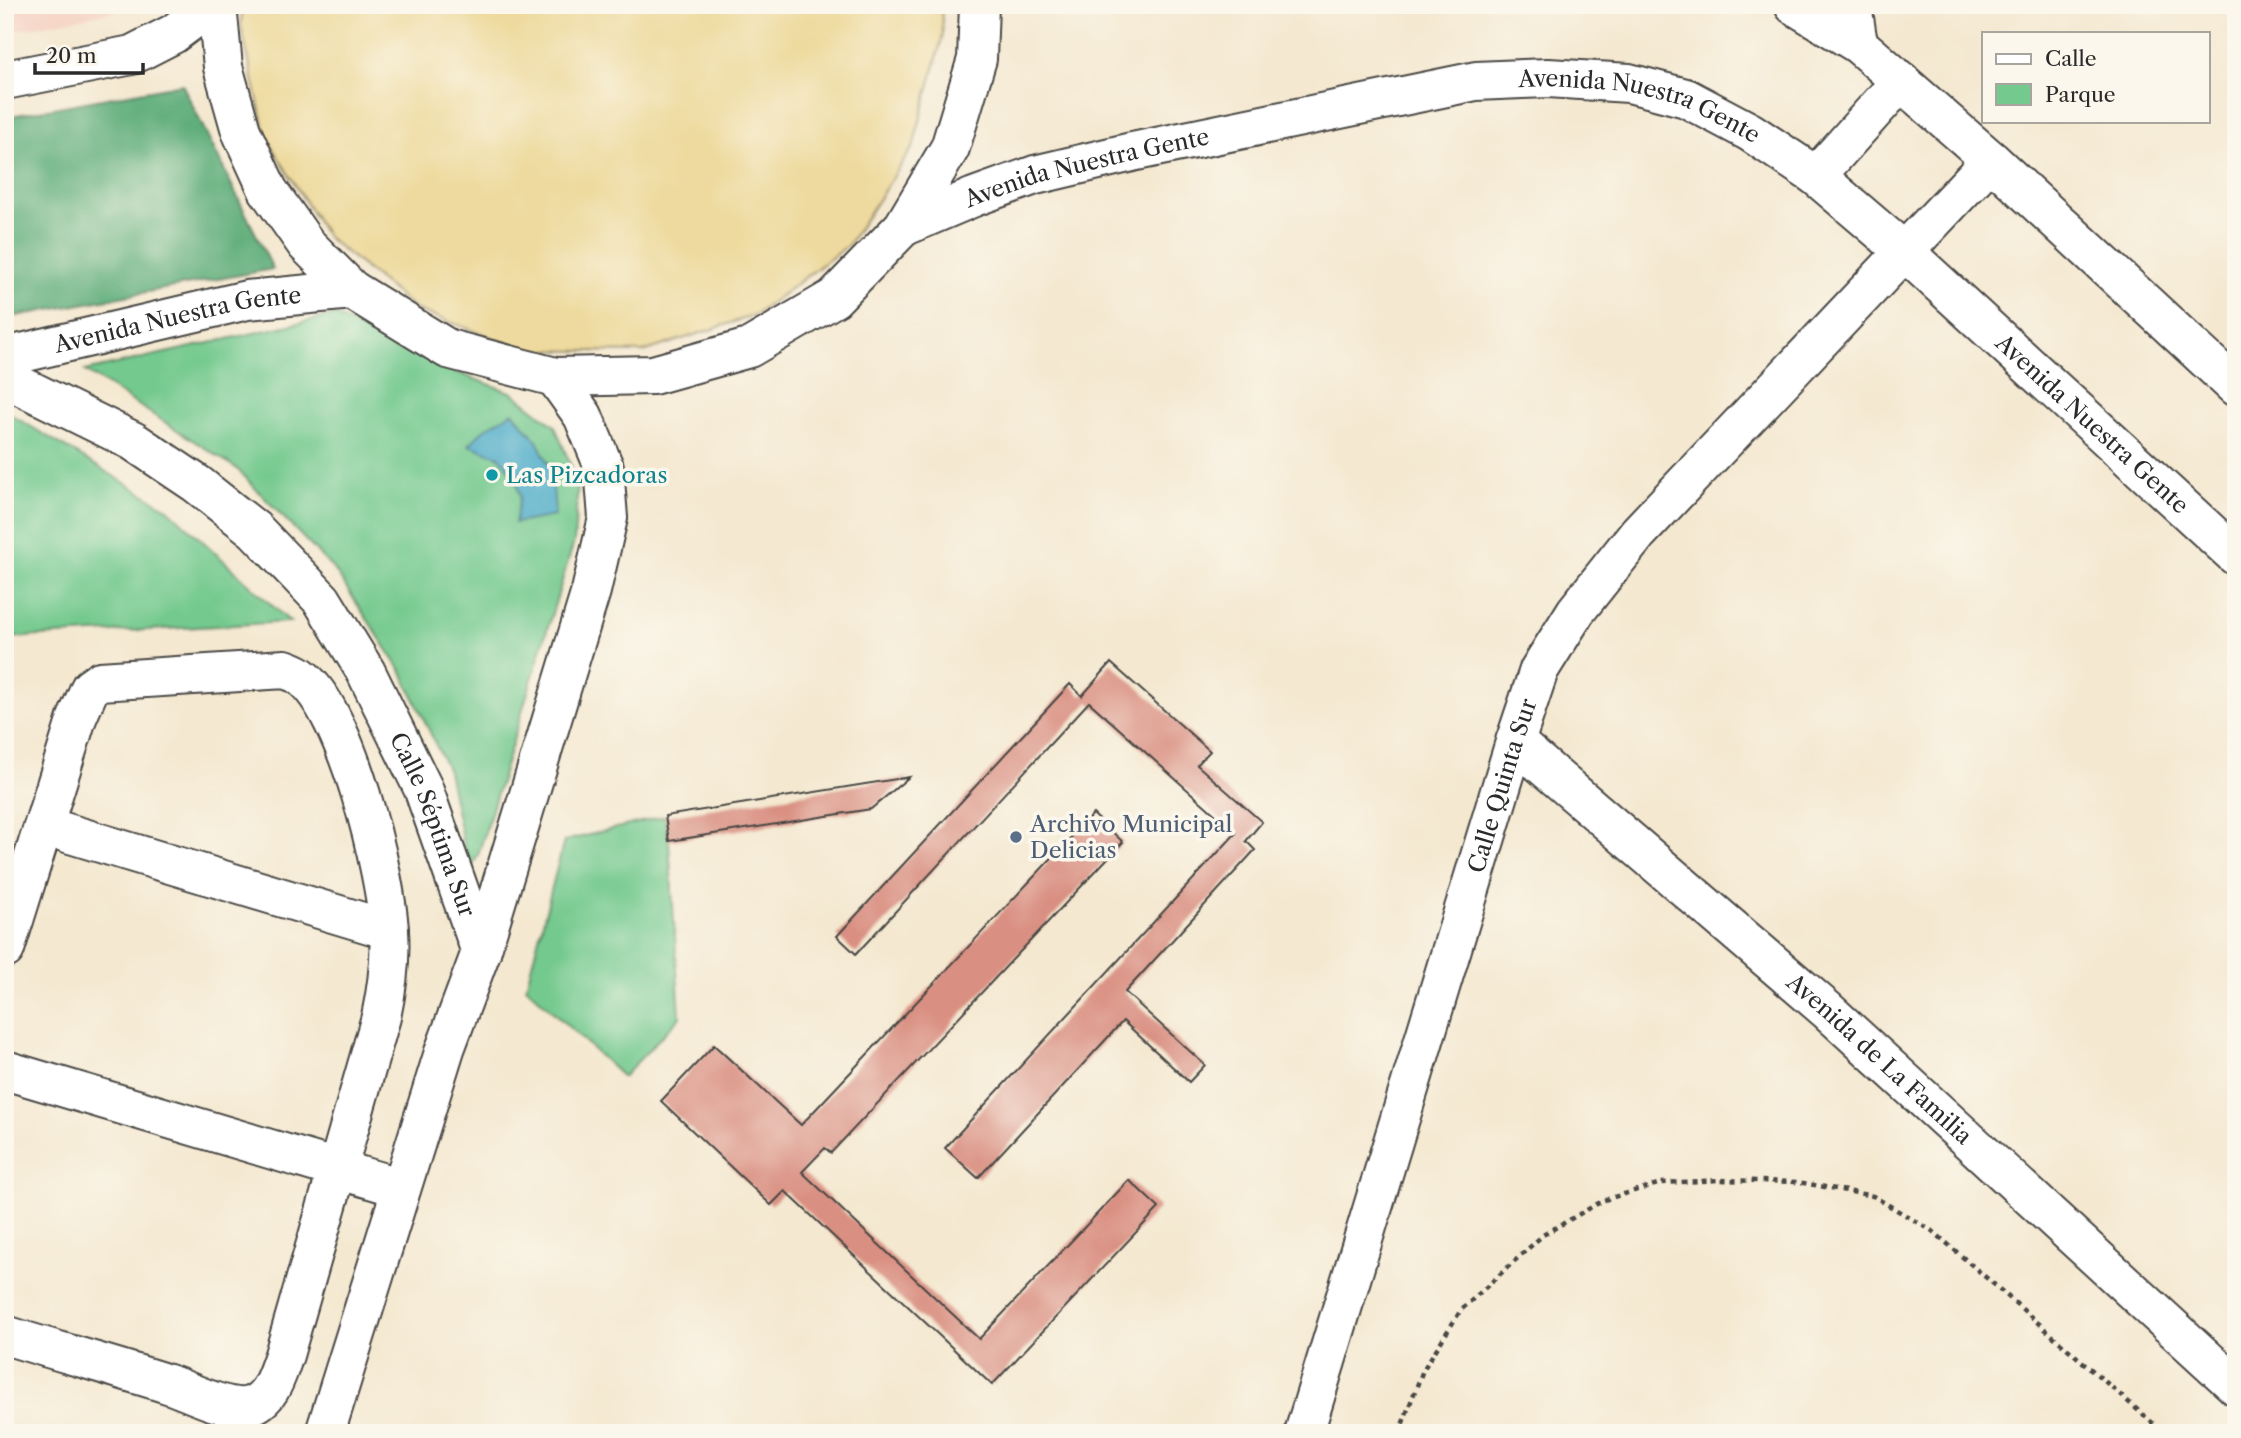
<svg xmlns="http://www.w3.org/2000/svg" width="2241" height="1438" font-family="'Libre Caslon Text',serif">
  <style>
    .built { fill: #f5d2c2 }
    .green { fill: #73c98e; stroke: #4f7a5c; stroke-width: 2 }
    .forest { fill: #5ead79; stroke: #446c52; stroke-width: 2 }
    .sand { fill: #eeda9e; stroke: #8c8264; stroke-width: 2 }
    .water { fill: #49aac8; stroke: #3a6a7a; stroke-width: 2 }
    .building { fill: #d98f81 }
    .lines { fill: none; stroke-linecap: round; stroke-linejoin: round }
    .minor-casing { stroke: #494744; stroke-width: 42 }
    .major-casing { stroke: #494744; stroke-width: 42 }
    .path { stroke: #494744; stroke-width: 4.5; stroke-dasharray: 5 5; stroke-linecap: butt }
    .minor { stroke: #fff; stroke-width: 38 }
    .major { stroke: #fff; stroke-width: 38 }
    .culture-dot { fill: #0f9aa8; stroke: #fbf7ec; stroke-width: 2.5 }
    .service-dot { fill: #5c6f8a; stroke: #fbf7ec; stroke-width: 2.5 }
    .labels { text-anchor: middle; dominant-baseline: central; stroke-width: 7; stroke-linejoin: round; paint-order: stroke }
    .street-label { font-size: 23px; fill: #2b2b2b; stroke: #fbf7ec }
    .culture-label { font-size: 23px; fill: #0d838f; stroke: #fbf7ec; text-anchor: start }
    .service-label { font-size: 23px; fill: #4e5e75; stroke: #fbf7ec; text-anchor: start }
  </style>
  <rect width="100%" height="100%" fill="#fbf7ec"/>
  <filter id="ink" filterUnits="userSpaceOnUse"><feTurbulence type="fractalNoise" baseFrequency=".0143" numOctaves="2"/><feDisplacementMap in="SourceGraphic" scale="14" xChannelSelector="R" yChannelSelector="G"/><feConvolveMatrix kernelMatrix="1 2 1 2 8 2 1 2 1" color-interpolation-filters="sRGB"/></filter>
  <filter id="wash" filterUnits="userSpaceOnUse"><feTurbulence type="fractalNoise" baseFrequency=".00686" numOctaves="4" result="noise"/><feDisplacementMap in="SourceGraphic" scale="28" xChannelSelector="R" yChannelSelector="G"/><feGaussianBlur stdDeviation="1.57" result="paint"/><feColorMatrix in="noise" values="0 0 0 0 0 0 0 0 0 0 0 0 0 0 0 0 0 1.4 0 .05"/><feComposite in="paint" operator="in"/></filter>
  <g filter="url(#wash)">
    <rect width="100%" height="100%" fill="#f4e8d0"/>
    <!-- built -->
    <polygon class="built" points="5,5 142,5 142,6 5,33"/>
    <!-- green -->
    <g class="green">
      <polygon points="334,315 450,370 513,393 555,426 578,484 574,542 478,855 469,872 448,771 402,672 336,572 236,468 85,371"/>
      <polygon points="5,411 167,508 290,622 5,638"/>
      <polygon points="665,816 669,841 680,1017 623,1077 526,987 564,841"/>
    </g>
    <!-- forest -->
    <polygon class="forest" points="182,84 273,269 5,318 5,117"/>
    <!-- sand -->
    <polygon class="sand" points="243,5 941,5 943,35 913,147 848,245 755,315 643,352 527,350 417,310 327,237 266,137 241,25"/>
    <!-- water -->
    <polygon class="water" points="513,412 537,441 552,471 555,516 515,523 520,497 516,480 500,457 469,445 483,430"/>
    <g id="blocks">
      <!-- building -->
      <g class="building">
        <polygon points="1111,663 1210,751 1197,765 1262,822 1246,841 1255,850 1125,992 1205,1065 1189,1082 1123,1021 978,1178 945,1148 1236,833 1089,702 856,954 837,936 1070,684 1082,696"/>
        <polygon points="909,777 871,809 669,841 665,816"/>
        <polygon points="1093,814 1123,842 831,1153 825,1148 802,1172 979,1339 1129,1180 1159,1208 992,1385 785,1191 771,1205 661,1101 714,1045 801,1125"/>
      </g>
    </g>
  </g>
  <g filter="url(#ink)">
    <use href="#blocks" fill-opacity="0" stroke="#494744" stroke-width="2"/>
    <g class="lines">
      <defs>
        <g id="minor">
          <polyline points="1852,5 1858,44"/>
          <path id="s1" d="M5,378L133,441L197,484L255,530L322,600L366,672L423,788L481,952L445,1049L325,1433"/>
          <path id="s2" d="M1515,742L1827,1010L2236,1386"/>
          <polyline points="44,826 389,930"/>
          <path d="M5,949L77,718L90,688L100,681L285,669C290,671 296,673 300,676C347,710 386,874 389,931C391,961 387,989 381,1017L284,1355C277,1374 271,1400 249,1406C229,1412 191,1392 171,1385C116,1367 60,1352 5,1335"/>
          <polyline points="5,1070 401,1188"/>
          <path id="s3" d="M1304,1433L1515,742L1539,670L1576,611L1638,533L1991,160"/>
        </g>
        <g id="major">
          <polyline points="217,5 223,67 241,131 268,190 306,244 352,290 448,349 555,377 653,375 749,348 834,298 903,227 950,148 977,59 979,5"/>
          <polyline points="1794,5 1858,44 1991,160 2236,387"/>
          <polyline points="5,80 132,55 173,34 212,5"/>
          <polyline points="1816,176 1901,81"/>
          <path id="s4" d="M903,227L974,197L1035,175L1132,152L1476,81L1548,78L1629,83L1686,98L1750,132L1816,176L1906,253L2236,556"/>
          <path id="s5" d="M5,357L247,300L352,290"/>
          <polyline points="481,952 591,591 608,518 604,467 583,416 555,377"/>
        </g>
      </defs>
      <!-- minor casing -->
      <use href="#minor" class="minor-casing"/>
      <!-- major casing -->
      <use href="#major" class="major-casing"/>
      <!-- path -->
      <polyline class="path" points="1399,1433 1423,1370 1461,1310 1543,1235 1604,1200 1661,1183 1719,1180 1798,1182 1873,1196 1934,1232 2164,1433"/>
      <!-- minor -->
      <use href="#minor" class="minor"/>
      <!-- major -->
      <use href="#major" class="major"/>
    </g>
  </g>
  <!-- markers -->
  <circle class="culture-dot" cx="492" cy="475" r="7"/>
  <circle class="service-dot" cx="1016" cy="837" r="7"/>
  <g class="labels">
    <!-- street labels -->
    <g class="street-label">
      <text stroke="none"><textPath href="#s4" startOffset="761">Avenida Nuestra Gente</textPath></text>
      <text stroke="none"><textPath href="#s4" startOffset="194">Avenida Nuestra Gente</textPath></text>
      <text stroke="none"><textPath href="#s5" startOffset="177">Avenida Nuestra Gente</textPath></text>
      <text stroke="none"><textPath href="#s4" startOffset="1328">Avenida Nuestra Gente</textPath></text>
      <text stroke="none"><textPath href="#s3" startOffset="677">Calle Quinta Sur</textPath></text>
      <text stroke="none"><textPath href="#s1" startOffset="642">Calle Séptima Sur</textPath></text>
      <text stroke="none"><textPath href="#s2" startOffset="483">Avenida de La Familia</textPath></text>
    </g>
    <!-- culture labels -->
    <g class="culture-label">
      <text x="506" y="475">Las Pizcadoras</text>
    </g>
    <!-- service labels -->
    <g class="service-label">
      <text x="1030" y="824">Archivo Municipal<tspan x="1030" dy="26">Delicias</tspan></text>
    </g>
  </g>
  <!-- margin -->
  <rect width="2241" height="1438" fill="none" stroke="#fbf7ec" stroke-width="28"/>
  <!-- legend -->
  <rect x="1982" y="32" width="228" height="91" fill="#fbf7ec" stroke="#a8a59f" stroke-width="2"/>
  <rect x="1996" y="54" width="35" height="10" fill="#ffffff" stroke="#a8a59f" stroke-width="2"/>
  <text x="2045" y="66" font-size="21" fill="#2b2b2b">Calle</text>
  <rect x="1996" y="84" width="35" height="21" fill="#73c98e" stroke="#a8a59f" stroke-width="2"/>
  <text x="2045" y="102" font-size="21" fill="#2b2b2b">Parque</text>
  <!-- scale -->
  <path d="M35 63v10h108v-10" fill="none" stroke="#2b2b2b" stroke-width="3.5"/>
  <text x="46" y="63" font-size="21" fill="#2b2b2b" stroke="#fbf7ec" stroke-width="5" paint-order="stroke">20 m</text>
</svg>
